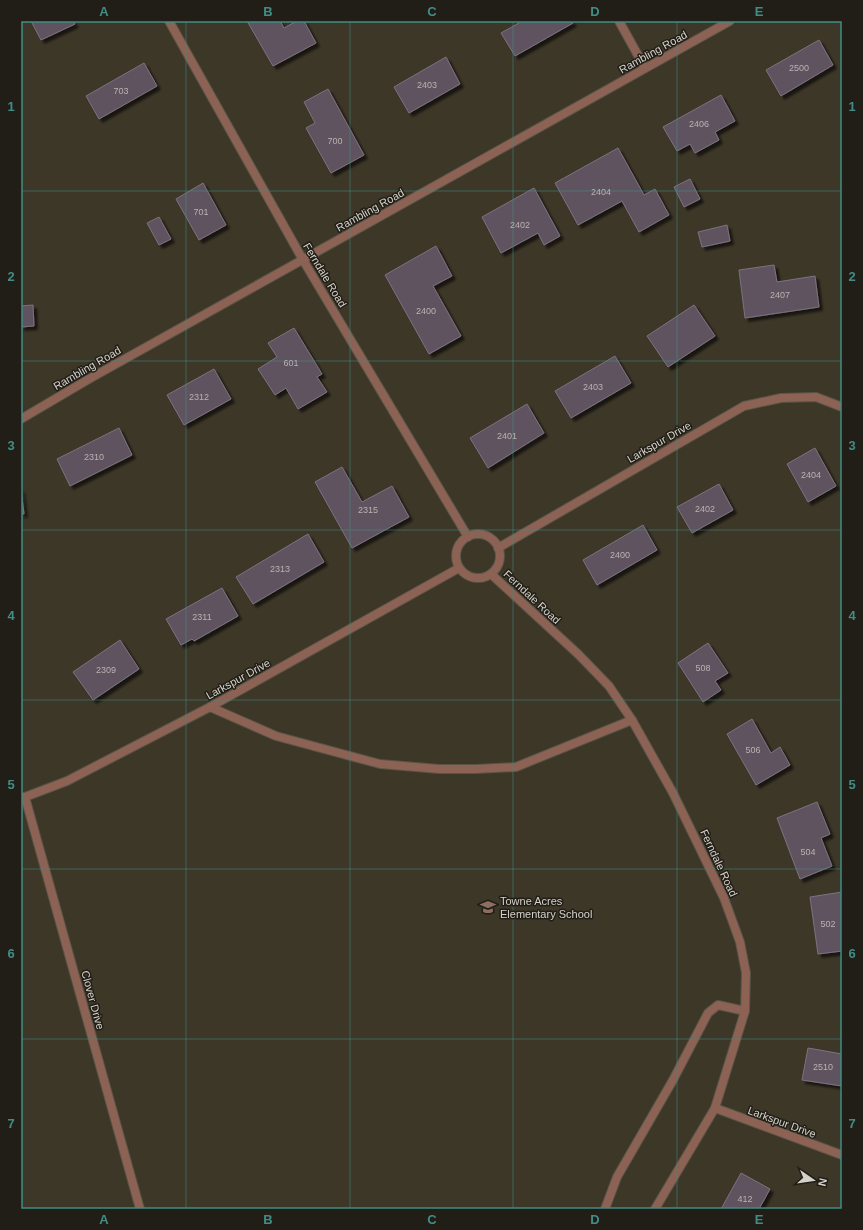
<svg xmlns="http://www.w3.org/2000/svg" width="863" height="1230" font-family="Helvetica,sans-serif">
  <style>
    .building { fill: #5e5361; stroke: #7d7280; filter: url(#shadow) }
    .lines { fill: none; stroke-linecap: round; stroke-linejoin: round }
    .lane-casing { stroke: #595345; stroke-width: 10 }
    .street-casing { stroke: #595345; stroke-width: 10 }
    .lane { stroke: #8b6254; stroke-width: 8 }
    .street { stroke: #8b6254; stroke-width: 8 }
    .grid { fill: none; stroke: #418d85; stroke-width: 1; stroke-opacity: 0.55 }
    .labels { text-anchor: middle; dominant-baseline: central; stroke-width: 3; stroke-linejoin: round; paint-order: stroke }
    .number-label { font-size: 9px; fill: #b8b2af }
    .street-label { font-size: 11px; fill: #d6d2c9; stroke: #211e18 }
    .poi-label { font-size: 11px; fill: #d6d2c9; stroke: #211e18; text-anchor: start }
    .neatline { fill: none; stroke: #418d85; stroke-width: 1.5 }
    .grid-label { font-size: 13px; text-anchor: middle; font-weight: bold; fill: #418d85 }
  </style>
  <defs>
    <filter id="shadow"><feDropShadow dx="3.5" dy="3.5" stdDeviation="1" flood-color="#0009"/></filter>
  </defs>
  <rect width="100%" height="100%" fill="#3d3728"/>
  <!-- building -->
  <g class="building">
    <polygon points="31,21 73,21 75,24 41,40"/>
    <polygon points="247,21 280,21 284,28 297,21 304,21 316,43 273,66"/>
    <polygon points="518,21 572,21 573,23 515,56 501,33 519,23"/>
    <polygon points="819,40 833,65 781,96 766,70"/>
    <polygon points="446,57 460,84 409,113 394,87"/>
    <polygon points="144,63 157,86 99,119 86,96"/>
    <polygon points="328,89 364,155 331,173 306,128 315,123 304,102"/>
    <polygon points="721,95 735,121 715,132 719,140 695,153 690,144 677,151 663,127"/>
    <polygon points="618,148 644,195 655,189 669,215 639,232 622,201 578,225 555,183"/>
    <polygon points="690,179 700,199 684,207 674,187"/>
    <polygon points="203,183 226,225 199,240 176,199"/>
    <polygon points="534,188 560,236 544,245 538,233 501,253 482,217"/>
    <polygon points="159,217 171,239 159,245 147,223"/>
    <polygon points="727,225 730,241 702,247 698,232"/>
    <polygon points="436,246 452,276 433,286 461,336 429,354 385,275"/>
    <polygon points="774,265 777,282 815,276 819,307 745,318 739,270"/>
    <polygon points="33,305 34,326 21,327 21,306"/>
    <polygon points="694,305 715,336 668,367 647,336"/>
    <polygon points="294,328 322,374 317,377 327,392 298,409 286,388 275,395 258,369 277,357 268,343"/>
    <polygon points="615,356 631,383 571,418 555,391"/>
    <polygon points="214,369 231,399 184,425 167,395"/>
    <polygon points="527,404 544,433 488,468 470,438"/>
    <polygon points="119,428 132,455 70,486 57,459"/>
    <polygon points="815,448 836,486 808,502 787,464"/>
    <polygon points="342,467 362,502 392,486 409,517 352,548 315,482"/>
    <polygon points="719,484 733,510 692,533 677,507"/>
    <polygon points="21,489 24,514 21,514"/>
    <polygon points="643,525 657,550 597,585 583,560"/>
    <polygon points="308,534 324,562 253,604 236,577"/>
    <polygon points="222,588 238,616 194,641 192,639 181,645 166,619"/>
    <polygon points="120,640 139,669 93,700 73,672"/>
    <polygon points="708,643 728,673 715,681 721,690 703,702 678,663"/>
    <polygon points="752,719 771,753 780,747 790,765 756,785 727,734"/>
    <polygon points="817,802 830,834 821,838 832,866 800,879 777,818"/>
    <polygon points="842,892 842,951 818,954 810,897"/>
    <polygon points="808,1048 842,1054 842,1086 802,1080"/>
    <polygon points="741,1173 770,1189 759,1209 721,1209"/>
  </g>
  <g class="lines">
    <defs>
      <polyline id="lane" points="605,1209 617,1177 673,1080 708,1013 718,1005 745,1011"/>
      <g id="street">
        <polyline points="169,21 303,260 468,537"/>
        <polyline points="619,21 645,68"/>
        <polyline points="21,419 89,379 730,21"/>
        <circle cx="478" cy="556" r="22"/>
        <polyline points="498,548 744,406 781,398 816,397 842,407"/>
        <polyline points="491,574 578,654 609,686 632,720 673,793 724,898 740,942 746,973 745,1011 715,1108 655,1209"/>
        <polyline points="210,707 276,736 380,764 439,769 476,769 516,767 632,720"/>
        <polyline points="21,797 25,797 67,781 210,707 459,568"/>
        <polyline points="25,797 140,1209"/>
        <polyline points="715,1108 842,1155"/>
      </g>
    </defs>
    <!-- lane casing -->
    <use href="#lane" class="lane-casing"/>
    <!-- street casing -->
    <use href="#street" class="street-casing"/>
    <!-- lane -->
    <use href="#lane" class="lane"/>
    <!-- street -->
    <use href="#street" class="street"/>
  </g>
  <!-- grid -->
  <path class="grid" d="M186,21V1209M350,21V1209M513,21V1209M677,21V1209M21,191H842M21,361H842M21,530H842M21,700H842M21,869H842M21,1039H842"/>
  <!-- icons -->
  <defs>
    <symbol id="school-bare" viewBox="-9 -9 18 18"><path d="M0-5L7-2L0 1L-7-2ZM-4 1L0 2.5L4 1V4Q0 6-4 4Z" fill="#8d6e63" stroke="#211e18" stroke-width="2.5" paint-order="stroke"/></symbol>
  </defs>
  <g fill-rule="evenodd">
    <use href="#school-bare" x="477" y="896" width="22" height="22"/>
  </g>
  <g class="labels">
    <!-- number labels -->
    <g class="number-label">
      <text x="799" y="68">2500</text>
      <text x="427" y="85">2403</text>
      <text x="121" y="91">703</text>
      <text x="699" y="124">2406</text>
      <text x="335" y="141">700</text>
      <text x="601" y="192">2404</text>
      <text x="201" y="212">701</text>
      <text x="520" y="225">2402</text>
      <text x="780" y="295">2407</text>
      <text x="426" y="311">2400</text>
      <text x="291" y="363">601</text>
      <text x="593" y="387">2403</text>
      <text x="199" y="397">2312</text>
      <text x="507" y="436">2401</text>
      <text x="94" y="457">2310</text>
      <text x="811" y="475">2404</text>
      <text x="705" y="509">2402</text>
      <text x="368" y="510">2315</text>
      <text x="620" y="555">2400</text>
      <text x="280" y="569">2313</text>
      <text x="202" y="617">2311</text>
      <text x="703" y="668">508</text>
      <text x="106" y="670">2309</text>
      <text x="753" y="750">506</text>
      <text x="808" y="852">504</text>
      <text x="828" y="924">502</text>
      <text x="823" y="1067">2510</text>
      <text x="745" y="1199">412</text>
    </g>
    <!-- street labels -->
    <g class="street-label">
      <text transform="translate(653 52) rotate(-29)">Rambling Road</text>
      <text transform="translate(370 210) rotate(-29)">Rambling Road</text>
      <text transform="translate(325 275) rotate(59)">Ferndale Road</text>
      <text transform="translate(87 368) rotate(-30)">Rambling Road</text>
      <text transform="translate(659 442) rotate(-30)">Larkspur Drive</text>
      <text transform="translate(532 597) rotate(43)">Ferndale Road</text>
      <text transform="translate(238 679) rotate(-29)">Larkspur Drive</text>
      <text transform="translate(719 863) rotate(65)">Ferndale Road</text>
      <text transform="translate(93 1000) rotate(75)">Clover Drive</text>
      <text transform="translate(782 1122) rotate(20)">Larkspur Drive</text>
    </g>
    <!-- poi labels -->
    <g class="poi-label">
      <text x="500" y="901">Towne Acres<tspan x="500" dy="13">Elementary School</tspan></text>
    </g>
  </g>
  <!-- border -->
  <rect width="863" height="1230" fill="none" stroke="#211e18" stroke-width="44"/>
  <!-- north arrow -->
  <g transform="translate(813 1180) rotate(103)" stroke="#211e18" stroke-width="3" paint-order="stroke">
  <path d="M0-3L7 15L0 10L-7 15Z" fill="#d6d2c9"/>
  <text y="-6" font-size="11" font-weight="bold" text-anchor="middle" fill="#d6d2c9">N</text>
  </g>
  <rect x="22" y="22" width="819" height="1186" class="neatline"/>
  <g class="grid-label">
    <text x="104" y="16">A</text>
    <text x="268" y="16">B</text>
    <text x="432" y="16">C</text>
    <text x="595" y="16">D</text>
    <text x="759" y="16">E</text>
    <text x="11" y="111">1</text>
    <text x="852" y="111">1</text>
    <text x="11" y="281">2</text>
    <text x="852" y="281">2</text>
    <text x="11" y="450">3</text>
    <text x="852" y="450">3</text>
    <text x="11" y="620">4</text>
    <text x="852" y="620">4</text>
    <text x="11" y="789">5</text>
    <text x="852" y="789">5</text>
    <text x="11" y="958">6</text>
    <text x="852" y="958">6</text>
    <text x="11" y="1128">7</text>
    <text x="852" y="1128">7</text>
    <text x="104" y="1224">A</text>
    <text x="268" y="1224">B</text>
    <text x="432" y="1224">C</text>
    <text x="595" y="1224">D</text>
    <text x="759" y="1224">E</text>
  </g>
</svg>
